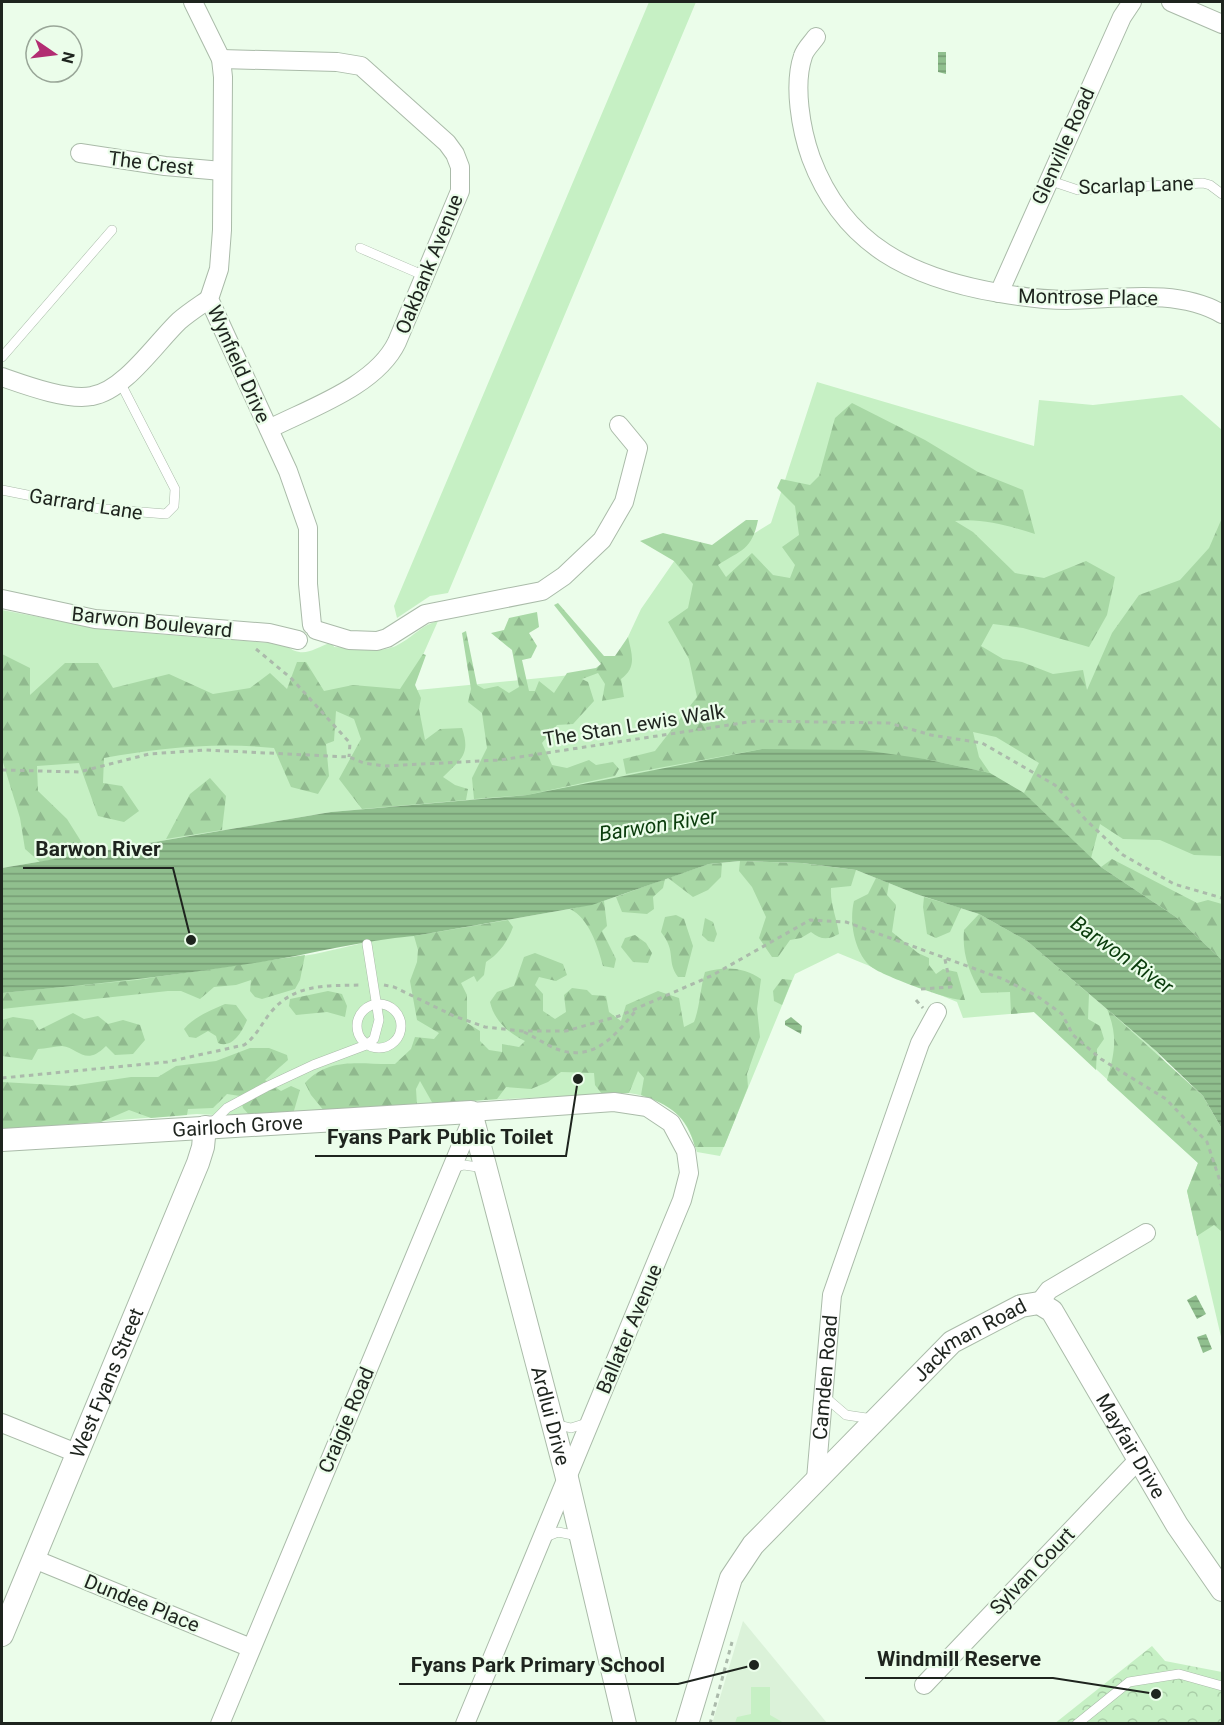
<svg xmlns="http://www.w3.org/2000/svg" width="1224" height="1725" font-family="Roboto,sans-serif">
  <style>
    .built { fill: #dbf2d9 }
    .grass { fill: #c6f0c4 }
    .forest { fill: url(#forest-firs) }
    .park { fill: url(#park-crowns) }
    .water { fill: url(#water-rules) }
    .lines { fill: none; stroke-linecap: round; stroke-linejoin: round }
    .service-casing { stroke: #aabba9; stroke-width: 10 }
    .minor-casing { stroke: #aabba9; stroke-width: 20 }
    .tertiary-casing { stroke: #aabba9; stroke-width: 24 }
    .path { stroke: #abbaab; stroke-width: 3; stroke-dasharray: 4.5 4.5; stroke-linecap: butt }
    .service { stroke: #fff; stroke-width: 9 }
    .minor { stroke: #fff; stroke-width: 18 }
    .tertiary { stroke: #fff; stroke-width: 22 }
    .labels { text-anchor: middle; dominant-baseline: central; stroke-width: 4.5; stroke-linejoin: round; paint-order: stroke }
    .street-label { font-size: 20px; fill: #1e241e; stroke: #ebfdea }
    .water-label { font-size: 21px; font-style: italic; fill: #0a3c0c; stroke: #ebfdea }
    .leader { fill: none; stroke: #1e241e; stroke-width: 2 }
    .callout-dot { fill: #1e241e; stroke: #ebfdea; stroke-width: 2 }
    .callout-label { font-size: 21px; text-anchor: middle; font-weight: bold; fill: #1e241e; stroke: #ebfdea; stroke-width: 4.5; stroke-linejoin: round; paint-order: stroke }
  </style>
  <defs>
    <pattern id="forest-firs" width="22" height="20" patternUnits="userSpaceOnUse" patternTransform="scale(1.5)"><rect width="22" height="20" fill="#a8d8a5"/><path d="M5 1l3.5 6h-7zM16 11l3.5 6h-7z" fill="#90b98e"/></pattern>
    <pattern id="park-crowns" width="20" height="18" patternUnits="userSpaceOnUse" patternTransform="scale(1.5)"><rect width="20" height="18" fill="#c6f0c4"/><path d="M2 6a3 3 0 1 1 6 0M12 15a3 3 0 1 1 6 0" fill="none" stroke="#aacea8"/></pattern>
    <pattern id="water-rules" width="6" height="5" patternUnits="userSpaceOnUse" patternTransform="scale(1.5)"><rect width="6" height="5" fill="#90bf8e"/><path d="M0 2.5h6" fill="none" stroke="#759b73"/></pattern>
  </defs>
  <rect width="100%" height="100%" fill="#ebfdea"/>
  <!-- built -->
  <polygon class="built" points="743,1621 827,1723 712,1724"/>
  <!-- grass -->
  <g class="grass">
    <polygon points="649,2 696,2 448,593 430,596 397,618 394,606"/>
    <path d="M817,382L1034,446L1039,400L1093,405L1182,395L1222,430V960L1176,917L1101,867L1059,829L527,795L331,812L2,868V610L106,630L284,644C303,660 312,649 332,642L334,647C355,647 382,656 401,643C415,635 422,625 438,621L407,691L612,671L641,609L686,544L734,546L771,523Z"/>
    <path d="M740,861L856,870L916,894L979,914L1027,941L1155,1050L1222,1129V1341L1187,1191L1198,1163L1034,1012L963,1018L957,1002L838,953L795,974L720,1156L697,1152C686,1114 668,1099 629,1093L470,1101L251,1117L197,1114L2,1129V993L209,971L315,954L385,938L414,936L592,905L709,864Z"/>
    <polygon points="751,1687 770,1687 770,1715 784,1723 735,1723 737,1717 751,1714"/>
  </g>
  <!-- forest -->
  <g class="forest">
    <path d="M852,403L925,440L978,472L1023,490L1035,534C1009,526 982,518 955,521L973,532L1015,573L1044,578L1086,561L1115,577L1107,615L1089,647L1023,628L993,624L981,646L1003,659L1022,662L1053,674L1083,670L1087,690L1112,633L1139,595L1180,580L1209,548L1222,518V856L1194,855L1160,840L1123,839L1100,824L1091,858L1024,793L1039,763L996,737L973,732L979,757L990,773L925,759L762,749L626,774L623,759L655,751L697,697L689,659L668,622L688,608L693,584L674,561L640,541L663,533L712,545L746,520H758C752,550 741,550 718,565L726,577L752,553L773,575L790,578L795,565L782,547L799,535L795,506L777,488L781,479L810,485L819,476L835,418Z"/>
    <path d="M558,603L604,656H615L628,637C632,655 637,667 621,679L624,697L602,701L605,684L598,673L582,679L588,682L594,701L573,724L557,725L542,743L552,765L567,768L589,760L596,765L613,762L619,769L615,776L527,795L474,799L472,778L487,748L482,713L468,702L471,689L462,633L466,631L477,685L484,689L498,686L509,693L519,687L512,650L491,633L504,630L509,618L537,612L539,627L529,633L537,646L531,658L522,660L529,691H535L539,681L554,693L567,673L596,668L601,664L554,605Z"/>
    <path d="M2,654L30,668V695L65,663H98L113,688L169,674L213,694L250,688L270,673L287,689L297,662H306L324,691L353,685L400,689L423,654L426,655L415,685L421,698L419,709L425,740L440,729L462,728C471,755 461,759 443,777L455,785L468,789L466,800L362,809L339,779L361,739L354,719L336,711L334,741L326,744L329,776L318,794L291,787L274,748C216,742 161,748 104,758L103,783L122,786L139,811L124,822L98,816L79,763L37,766L38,791L67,819L89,854L40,862L25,849L20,818L2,759Z"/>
    <polygon points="210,778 226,796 222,830 166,839 190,794"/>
    <polygon points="1112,859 1197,903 1208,900 1222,904 1222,960 1176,917 1101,867"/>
    <path d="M740,861L802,863L856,870L851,886L831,888C830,905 837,918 839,934C828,940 821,940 811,932L801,938L790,940L778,957H772L759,938L766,917L752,887L739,871Z"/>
    <polygon points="722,863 721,877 708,890 693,897 668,878 709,864"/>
    <path d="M876,878L889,883L887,895L896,905L892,932L918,953L929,958V965L936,974L943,969L957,972L965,1000C953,1002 880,975 870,966C854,951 849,921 854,901L868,894Z"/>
    <polygon points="665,879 663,888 653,897 654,909 647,914 622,912 616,897"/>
    <polygon points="924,897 961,908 950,932 936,938 927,934 923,907"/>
    <path d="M604,901L607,926L602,931L616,959L614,968L603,966C598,947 589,918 570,909Z"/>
    <path d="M979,914L1027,941L1089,994L1088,1019L1100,1026L1104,1039L1097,1049L1096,1070L1034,1012L1011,1014L1010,992L981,993C969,972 962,954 964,930Z"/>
    <path d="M676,915L684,919L693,946L685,977H678C666,961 677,952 661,932L665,917Z"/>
    <polygon points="705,918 713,922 717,934 714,942 708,941 702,935"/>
    <path d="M508,920L513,927C508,941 499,954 486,962L484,975L477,982L474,976L461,983L467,995V1023L480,1031V1041L489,1050L502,1052V1044L519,1047L525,1041C508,1033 494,1020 490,1002L497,992L514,986L524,957L535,953L563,964L567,975L556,981L539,977L535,985L543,994V1011L555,1019L566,1012L564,995L572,988L587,990L592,995L606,996L609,1012L621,1021L626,1005L658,991L679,998L684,1027L694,1022C700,1007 700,989 705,972C725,966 744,967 761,979L757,1009L760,1037L747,1074L748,1087L724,1147H695C687,1115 669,1105 641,1095L644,1078L638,1071L629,1093L602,1094L595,1085L594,1073L561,1072L548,1082L531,1089L506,1087L497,1099L433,1104L420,1081L416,1089L417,1105L325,1112L311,1095L305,1083C330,1056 361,1065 395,1064L411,1049L415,1037L434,1039L439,1033L417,1020L410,981L417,962L418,950L414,936Z"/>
    <polygon points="635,935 646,943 652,953 648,963 633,962 621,947 625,938"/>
    <polygon points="305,955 300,980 295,989 262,999 255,997 250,991 251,980 236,985 214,987 200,999 181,991 168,991 2,1009 2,993 136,980"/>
    <polygon points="782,979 792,980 782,1005 774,1001 773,991"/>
    <polygon points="328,991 342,994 347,1006 345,1017 327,1012 296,1015 289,1006 290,999"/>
    <path d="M225,1004L236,1005L247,1020C242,1032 232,1049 218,1043L216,1036L208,1031L196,1038L189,1037L184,1029C195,1016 210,1011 225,1004Z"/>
    <path d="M1107,1009L1203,1096L1222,1129V1232L1214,1225L1197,1236L1187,1191L1198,1163L1107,1080C1115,1052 1118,1036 1107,1009Z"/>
    <path d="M73,1013L84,1019L98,1016L108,1024L123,1020L140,1025L145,1040L133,1054L115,1055L106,1046C85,1067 79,1048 62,1046C56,1046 45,1049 38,1049L32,1060L2,1056V1020L13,1017L33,1020L39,1030Z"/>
    <polygon points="250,1048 269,1048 287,1055 288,1060 265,1080 281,1091 291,1086 300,1090 293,1114 251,1117 243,1108 240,1096 227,1094 213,1108 188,1109 187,1115 151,1118 129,1110 101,1122 2,1129 2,1082 71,1086 131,1077 158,1077 176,1066 216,1061"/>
  </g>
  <!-- park -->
  <polygon class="park" points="1152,1646 1165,1661 1222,1672 1222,1723 1054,1724"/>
  <!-- water -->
  <g class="water">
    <polygon points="938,52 946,52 946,74 938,72"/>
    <path d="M762,749L863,750L925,759L990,773L1024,793L1101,867L1176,917L1222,960V1129L1203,1096L1155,1050L1027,941L979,914L916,894L856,870L802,863L740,861L709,864L592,905L414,936C363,940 312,954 261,962C175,976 88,985 2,993V868L331,812L527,795Z"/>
    <polygon points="791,1017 802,1026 801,1034 785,1025 785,1021"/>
    <polygon points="1196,1295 1206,1314 1197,1319 1187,1300"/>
    <polygon points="1206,1334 1212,1349 1203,1353 1197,1337"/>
  </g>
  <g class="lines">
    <defs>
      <g id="service">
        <polyline points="1048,180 1078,190 1203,183 1210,185 1222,194"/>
        <polyline points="360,248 425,276"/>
        <polyline points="2,357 112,230"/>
        <polyline points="2,490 92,508 166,514 174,506 175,489 120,382"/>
        <circle cx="379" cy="1026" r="22"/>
        <polyline points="212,1123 227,1108 266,1087 313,1065 366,1045 374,1039 379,1020 367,944"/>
        <polyline points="453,1168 464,1165 484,1168"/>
        <polyline points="825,1397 846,1415 873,1419"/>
        <polyline points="555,1424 571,1428 587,1423"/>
        <polyline points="543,1538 558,1532 578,1536"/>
        <polyline points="1077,1724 1129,1682 1179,1674 1222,1686"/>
      </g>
      <g id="minor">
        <polyline points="193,2 221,59 223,77 222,230 219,269 209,299 288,471 308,528 308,584 312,625"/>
        <polyline points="1171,2 1222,24"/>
        <path d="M816,37C812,43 805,49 803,56C793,85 801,130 811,158C844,246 912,278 999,293C1022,297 1043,300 1067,300C1117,299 1177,288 1222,314"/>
        <path d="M221,59L337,62L361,66L447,143L455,154L460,167V191L397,342C376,386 310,408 269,429"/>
        <polyline points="80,153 165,166 222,171"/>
        <polyline points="999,293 1122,17 1132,2"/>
        <path d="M2,377C25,385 68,401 92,396C124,391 156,343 179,321C188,313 199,306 209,299"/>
        <polyline points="2,599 95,619 269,633 298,640"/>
        <polyline points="316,630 349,640 377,641 387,638 425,614 542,591 564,576 602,540 624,502 638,448 619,425"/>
        <polyline points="1039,1303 1049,1290 1146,1233"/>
        <polyline points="2,1423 79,1454"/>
        <path id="s1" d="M816,1479L832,1295L920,1043L937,1012"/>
        <polyline points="34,1559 251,1648"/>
        <polyline points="924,1685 1140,1458"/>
        <polyline points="220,1724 473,1117"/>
        <polyline points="465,1724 682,1200 689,1173 686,1151 671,1123 647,1107 614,1102 471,1112"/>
      </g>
      <g id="tertiary">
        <path id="s2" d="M2,1140L471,1112L567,1478L625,1724"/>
        <path id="s3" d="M2,1635L198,1163L203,1147L205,1127"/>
        <path id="s4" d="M687,1724L731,1578L753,1545L952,1342L1021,1306L1039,1303L1052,1311L1177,1525L1222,1590"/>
      </g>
    </defs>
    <!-- service casing -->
    <use href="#service" class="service-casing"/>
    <!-- minor casing -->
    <use href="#minor" class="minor-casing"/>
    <!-- tertiary casing -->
    <use href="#tertiary" class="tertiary-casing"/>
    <!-- path -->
    <g class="path">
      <polyline points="256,649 292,679 350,743 349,757"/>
      <polyline points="2,770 79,772 149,754 206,750 349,757 364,763 384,766 500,760 755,721 889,723 931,735 982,743 1055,785 1086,820 1123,855 1174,884 1222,898"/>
      <polyline points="384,985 394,987 454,1016 485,1027 522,1031 566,1031 619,1016 711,976 810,920 846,922 1003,979 1037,996 1062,1014 1073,1035 1101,1059 1166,1099 1207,1142 1222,1187"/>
      <polyline points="921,989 951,987 944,955"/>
      <polyline points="916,1000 923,1008"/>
      <path d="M524,1032C534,1037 544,1043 554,1048C593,1064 615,1036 637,1009"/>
      <path d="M2,1078L167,1062L244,1045C257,1036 261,1024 271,1012C295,983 327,986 362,985"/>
      <polyline points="710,1724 732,1642"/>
    </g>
    <!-- service -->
    <use href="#service" class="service"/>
    <!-- minor -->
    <use href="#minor" class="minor"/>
    <!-- tertiary -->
    <use href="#tertiary" class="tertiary"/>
  </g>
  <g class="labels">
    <!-- street labels -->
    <g class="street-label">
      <text transform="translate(1063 146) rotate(-66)">Glenville Road</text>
      <text transform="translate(151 163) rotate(7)">The Crest</text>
      <text transform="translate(1136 185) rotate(-2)">Scarlap Lane</text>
      <text transform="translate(429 264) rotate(-68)">Oakbank Avenue</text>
      <text transform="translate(1088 297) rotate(1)">Montrose Place</text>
      <text transform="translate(239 364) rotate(66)">Wynfield Drive</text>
      <text transform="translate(86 504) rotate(9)">Garrard Lane</text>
      <text transform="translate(152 622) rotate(6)">Barwon Boulevard</text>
      <text transform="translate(634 725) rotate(-9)">The Stan Lewis Walk</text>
      <text stroke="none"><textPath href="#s2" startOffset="236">Gairloch Grove</textPath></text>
      <text transform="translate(629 1329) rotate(-67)">Ballater Avenue</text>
      <text stroke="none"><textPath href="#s4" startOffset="492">Jackman Road</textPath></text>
      <text stroke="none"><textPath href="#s1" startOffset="102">Camden Road</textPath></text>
      <text stroke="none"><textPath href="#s3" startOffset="273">West Fyans Street</textPath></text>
      <text stroke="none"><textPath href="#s2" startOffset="784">Ardlui Drive</textPath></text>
      <text transform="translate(346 1420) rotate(-67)">Craigie Road</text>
      <text stroke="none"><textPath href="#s4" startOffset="744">Mayfair Drive</textPath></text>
      <text transform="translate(1032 1571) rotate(-46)">Sylvan Court</text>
      <text transform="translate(142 1603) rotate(22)">Dundee Place</text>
    </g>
    <!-- water labels -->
    <g class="water-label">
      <text transform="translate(658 825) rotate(-9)">Barwon River</text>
      <text transform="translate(1122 955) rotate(35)">Barwon River</text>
    </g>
  </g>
  <!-- callouts -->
  <path class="leader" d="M191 940L173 868H23M578 1079L566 1156H315M1156 1694L1053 1678H865M754 1665L678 1684H399"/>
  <g class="callout-dot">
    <circle cx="191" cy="940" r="6"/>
    <circle cx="578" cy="1079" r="6"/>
    <circle cx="1156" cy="1694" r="6"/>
    <circle cx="754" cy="1665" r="6"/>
  </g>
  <g class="callout-label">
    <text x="98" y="856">Barwon River</text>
    <text x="440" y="1144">Fyans Park Public Toilet</text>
    <text x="959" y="1666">Windmill Reserve</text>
    <text x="538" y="1672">Fyans Park Primary School</text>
  </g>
  <!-- border -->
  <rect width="1224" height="1725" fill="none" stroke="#1e241e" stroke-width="6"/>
  <!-- north arrow -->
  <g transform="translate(54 54) rotate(104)"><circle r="28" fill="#ebfdea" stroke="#99a698" stroke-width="1.5"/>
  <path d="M0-4.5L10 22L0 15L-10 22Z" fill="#b22d72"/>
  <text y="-9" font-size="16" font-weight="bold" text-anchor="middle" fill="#1e241e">N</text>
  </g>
</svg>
